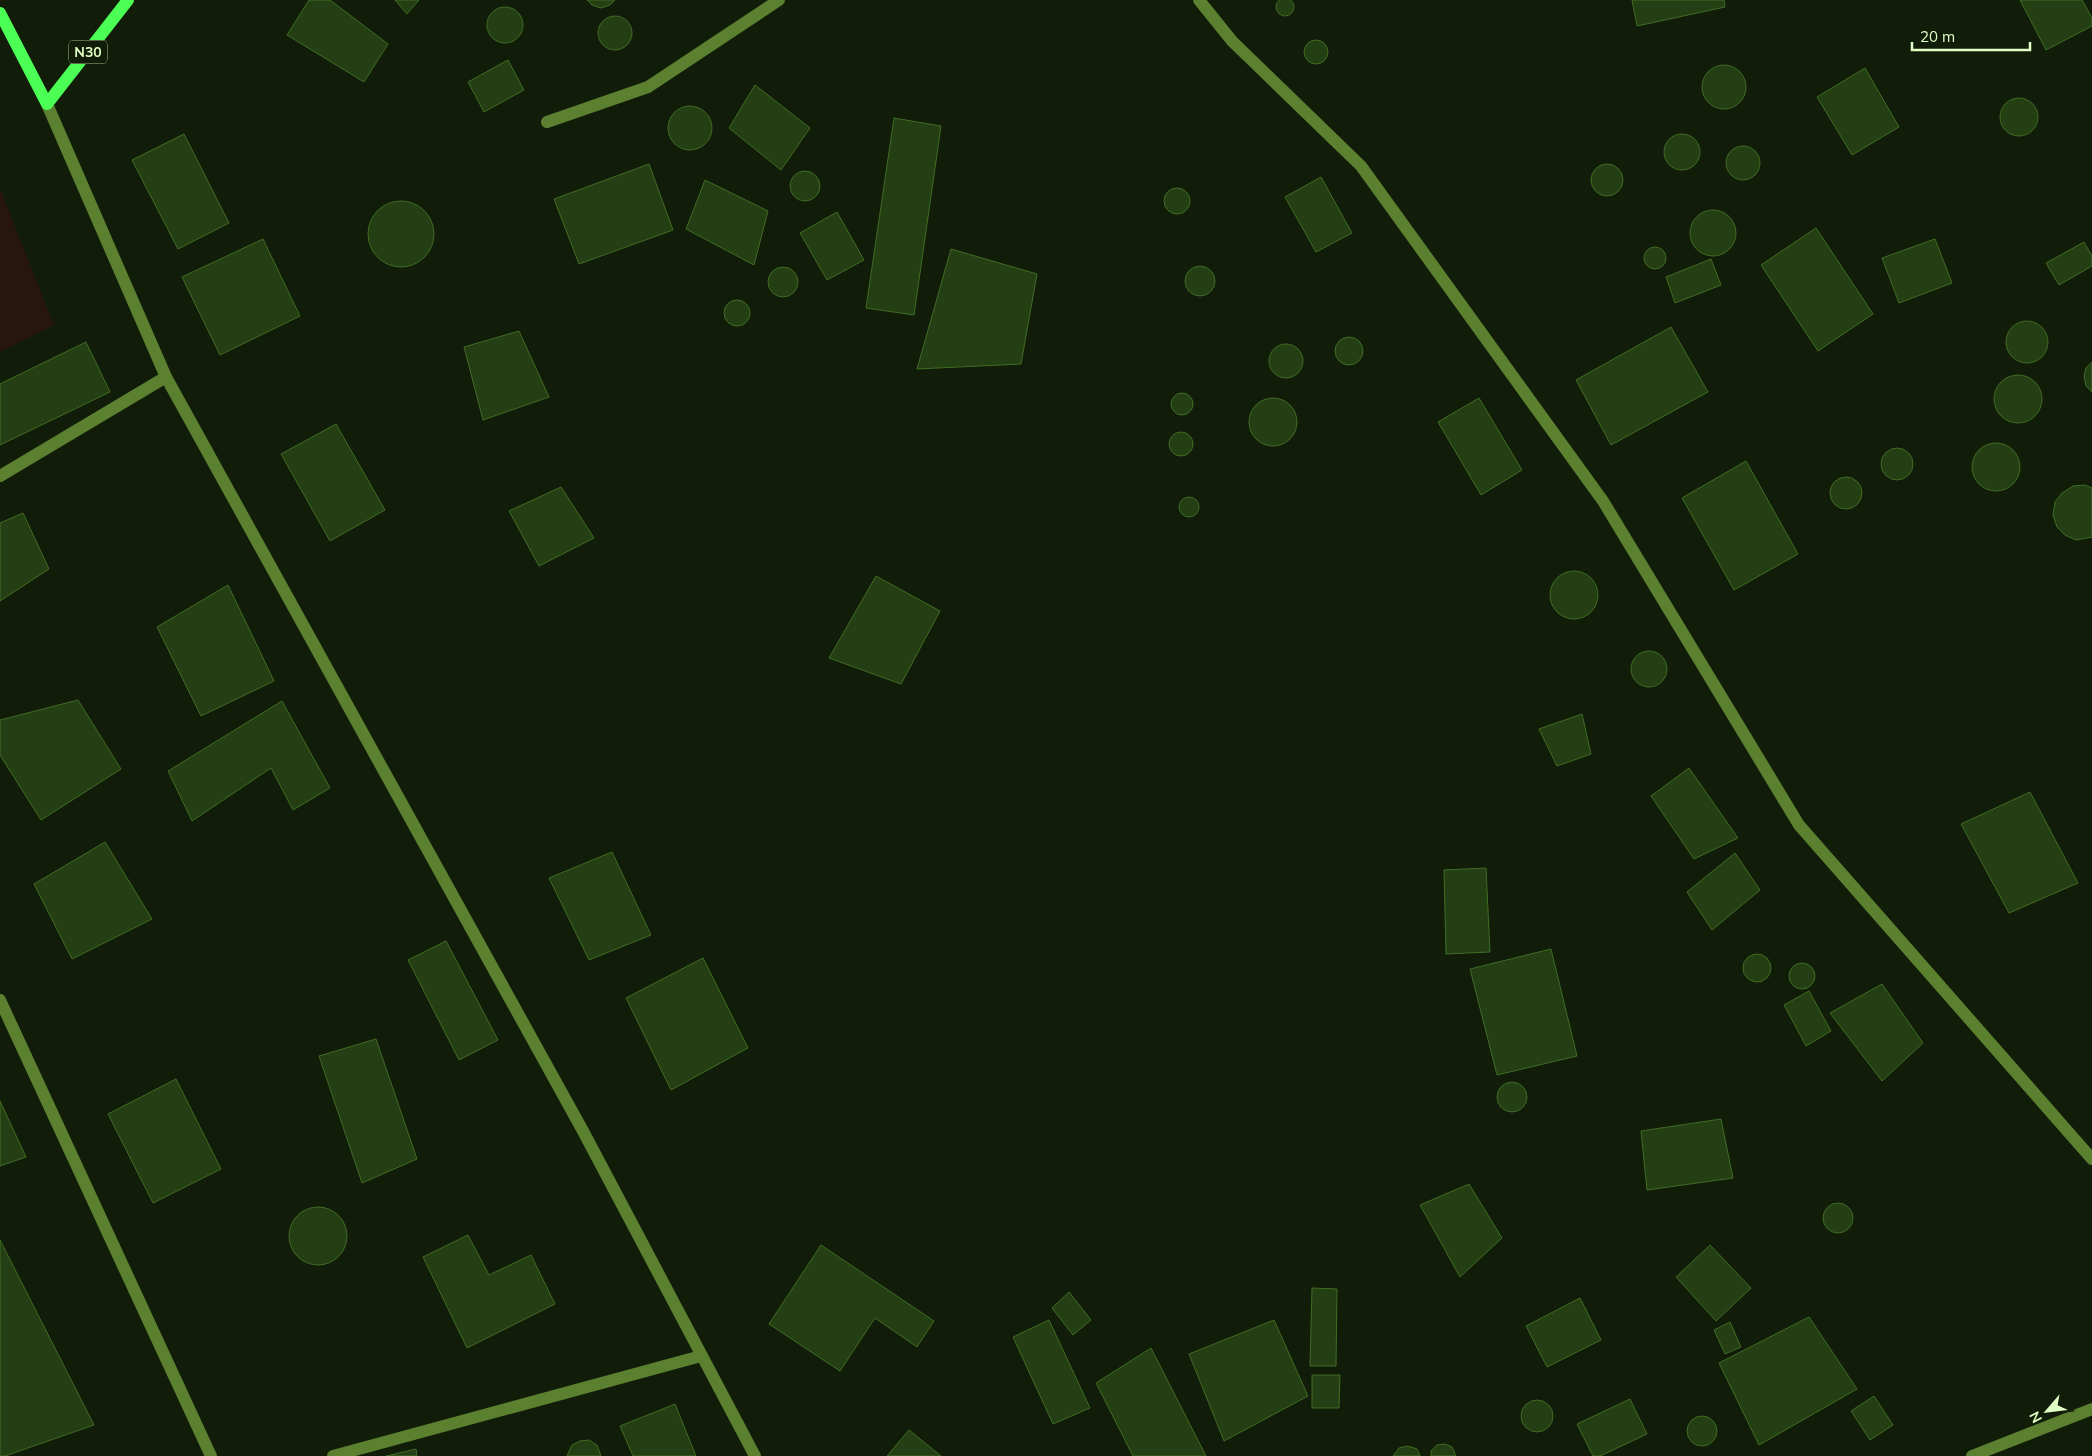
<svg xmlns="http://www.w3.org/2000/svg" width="2092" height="1456" font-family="Mulish,sans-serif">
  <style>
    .green { fill: #27160c }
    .building { fill: #243f14; stroke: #406d24 }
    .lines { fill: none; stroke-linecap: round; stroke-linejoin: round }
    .minor { stroke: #5b8030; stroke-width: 12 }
    .major { stroke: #4cff54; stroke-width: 12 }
    .labels { text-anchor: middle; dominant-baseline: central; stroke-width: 5; stroke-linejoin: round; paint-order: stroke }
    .shield { fill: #111c09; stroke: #a2bb8d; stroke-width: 1 }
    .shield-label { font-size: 14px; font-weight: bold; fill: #e0ffc5 }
  </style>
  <rect width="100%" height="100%" fill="#111c09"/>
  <!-- green -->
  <polygon class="green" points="0,188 54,325 0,352"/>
  <!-- building -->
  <g class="building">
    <circle cx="1285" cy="7" r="9"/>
    <polygon points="309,0 330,0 388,44 364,82 287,35"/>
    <polygon points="395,0 419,0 407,14"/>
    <polygon points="587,0 615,0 610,5 601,8 592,5"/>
    <polygon points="1632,0 1724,0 1725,7 1637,26"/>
    <polygon points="2020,0 2082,0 2092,18 2092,26 2046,50"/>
    <circle cx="505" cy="25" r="18"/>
    <circle cx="615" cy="33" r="17"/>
    <circle cx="1316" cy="52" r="12"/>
    <polygon points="508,60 524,90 484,112 468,82"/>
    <circle cx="1724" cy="87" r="22"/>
    <polygon points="1865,68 1899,127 1852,155 1817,97"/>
    <polygon points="755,85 810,128 781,170 729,128"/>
    <circle cx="2019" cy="117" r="19"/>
    <circle cx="690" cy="128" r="22"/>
    <polygon points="894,118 941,126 914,315 866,308"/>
    <polygon points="184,134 229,223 178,249 132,160"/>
    <circle cx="1682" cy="152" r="18"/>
    <circle cx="1743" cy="163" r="17"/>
    <circle cx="1607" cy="180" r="16"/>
    <polygon points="649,164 673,230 579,264 554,199"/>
    <circle cx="805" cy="186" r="15"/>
    <polygon points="1321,177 1352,233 1316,252 1285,197"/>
    <polygon points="705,180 768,211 754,265 686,229"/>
    <circle cx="1177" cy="201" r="13"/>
    <circle cx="401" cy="234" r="33"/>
    <circle cx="1713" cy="233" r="23"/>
    <polygon points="837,212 864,260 827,280 800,233"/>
    <polygon points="1816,228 1873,314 1818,351 1761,265"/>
    <polygon points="263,239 300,316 220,355 182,277"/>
    <polygon points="1935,239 1952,283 1899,303 1882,258"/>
    <polygon points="2084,242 2092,256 2092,266 2059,285 2046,263"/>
    <circle cx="1655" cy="258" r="11"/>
    <polygon points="951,249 1037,274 1021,364 917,369"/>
    <polygon points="1711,259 1721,285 1675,303 1666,277"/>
    <circle cx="1200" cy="281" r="15"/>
    <circle cx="783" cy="282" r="15"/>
    <circle cx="737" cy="313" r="13"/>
    <circle cx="2027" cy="342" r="21"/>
    <polygon points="1671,327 1708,392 1611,445 1576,380"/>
    <polygon points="519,331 549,397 483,420 464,347"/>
    <circle cx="1349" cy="351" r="14"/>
    <polygon points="86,342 110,392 0,445 0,384"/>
    <circle cx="1286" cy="361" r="17"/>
    <polygon points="2092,362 2092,392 2086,386 2084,376 2086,368"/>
    <circle cx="2018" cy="399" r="24"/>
    <circle cx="1182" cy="404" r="11"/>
    <polygon points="1479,398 1522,470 1481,495 1438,422"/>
    <circle cx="1273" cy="422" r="24"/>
    <polygon points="336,424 385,510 330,541 281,454"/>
    <circle cx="1181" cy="444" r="12"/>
    <circle cx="1996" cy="467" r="24"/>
    <circle cx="1897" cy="464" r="16"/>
    <polygon points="1746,461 1798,554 1734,590 1682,498"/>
    <circle cx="1846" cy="493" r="16"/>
    <polygon points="2085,485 2092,488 2092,537 2076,540 2065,535 2057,527 2053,515 2055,502 2062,493 2073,486"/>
    <polygon points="561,487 594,538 539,566 509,511"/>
    <circle cx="1189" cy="507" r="10"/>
    <polygon points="23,513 49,569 0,601 0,523"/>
    <circle cx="1574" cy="595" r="24"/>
    <polygon points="876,576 940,611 901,684 829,658"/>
    <polygon points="228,585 274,681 201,716 157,627"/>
    <circle cx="1649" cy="669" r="18"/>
    <polygon points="78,700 121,769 41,820 0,755 0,720"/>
    <polygon points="282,701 330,788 293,810 271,768 192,821 168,771"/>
    <polygon points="1582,714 1591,754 1557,766 1539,729"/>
    <polygon points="1689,768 1738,838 1694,859 1651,796"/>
    <polygon points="2030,792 2078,883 2009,913 1961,824"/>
    <polygon points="105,842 152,919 72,959 34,884"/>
    <polygon points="612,852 651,935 589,960 549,878"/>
    <polygon points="1735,853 1760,890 1712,930 1687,892"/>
    <polygon points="1486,868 1490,952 1446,954 1444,870"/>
    <polygon points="446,941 498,1040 459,1060 408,960"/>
    <polygon points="1551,949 1577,1056 1497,1075 1470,969"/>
    <circle cx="1757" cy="968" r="14"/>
    <polygon points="703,958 748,1048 671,1090 626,998"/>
    <circle cx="1802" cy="976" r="13"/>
    <polygon points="1882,984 1923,1043 1882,1081 1830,1013"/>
    <polygon points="1809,991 1831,1031 1806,1046 1784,1005"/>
    <polygon points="376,1039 417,1159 362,1183 319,1056"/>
    <polygon points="176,1079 221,1169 153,1203 108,1114"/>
    <circle cx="1512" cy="1097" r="15"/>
    <polygon points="0,1101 26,1157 0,1166"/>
    <polygon points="1721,1119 1733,1178 1647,1190 1641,1131"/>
    <polygon points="1469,1184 1502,1238 1460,1277 1420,1205"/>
    <circle cx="1838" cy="1218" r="15"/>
    <circle cx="318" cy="1236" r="29"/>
    <polygon points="468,1235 489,1275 531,1255 555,1304 467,1348 423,1257"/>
    <polygon points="0,1240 94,1425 5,1456 0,1456"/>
    <polygon points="821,1245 934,1321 917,1347 875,1318 840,1371 769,1324"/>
    <polygon points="1710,1245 1751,1288 1716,1321 1676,1277"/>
    <polygon points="1312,1288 1337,1289 1336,1366 1310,1366"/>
    <polygon points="1069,1292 1091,1320 1073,1335 1052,1308"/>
    <polygon points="1580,1298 1601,1340 1547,1367 1526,1326"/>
    <polygon points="1809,1317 1857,1389 1759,1445 1719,1363"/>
    <polygon points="1049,1320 1090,1408 1053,1424 1013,1337"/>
    <polygon points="1274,1320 1308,1396 1224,1441 1189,1354"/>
    <polygon points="1730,1322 1741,1347 1725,1354 1714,1330"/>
    <polygon points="1151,1348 1206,1456 1133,1456 1096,1383"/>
    <polygon points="1312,1375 1340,1375 1339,1408 1312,1408"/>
    <polygon points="1874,1396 1893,1425 1870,1440 1851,1411"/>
    <polygon points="1630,1399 1647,1434 1600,1456 1593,1456 1577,1424"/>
    <circle cx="1537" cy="1416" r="16"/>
    <polygon points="675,1404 696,1456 633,1456 620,1426"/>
    <circle cx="1702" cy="1431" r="15"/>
    <polygon points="909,1430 941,1456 887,1456"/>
    <polygon points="589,1440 597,1445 601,1456 567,1456 572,1445 580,1441"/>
    <polygon points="1445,1444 1452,1447 1456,1456 1431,1456 1431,1451 1437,1445"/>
    <polygon points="1408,1446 1417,1449 1420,1456 1393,1456 1399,1448"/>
    <polygon points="416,1449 417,1456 386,1456"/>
  </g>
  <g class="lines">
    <!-- minor -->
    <g class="minor">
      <polyline points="1199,0 1232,41 1361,166 1603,501 1799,825 2092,1159"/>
      <polyline points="47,104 166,377 583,1131 755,1456"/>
      <polyline points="547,122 648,87 779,0"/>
      <polyline points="0,476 166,377"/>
      <polyline points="0,1000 211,1456"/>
      <polyline points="333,1456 701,1356"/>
      <polyline points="1972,1456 2092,1409"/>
    </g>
    <!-- major -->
    <polyline class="major" points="0,13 47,104 128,0"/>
  </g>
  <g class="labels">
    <!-- shield labels -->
    <rect class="shield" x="69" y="40.5" width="38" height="23" rx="4"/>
    <g class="shield-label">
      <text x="88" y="52">N30</text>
    </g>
  </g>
  <!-- north arrow -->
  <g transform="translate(2047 1411) rotate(242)" stroke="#111c09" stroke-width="4" paint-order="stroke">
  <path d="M0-4L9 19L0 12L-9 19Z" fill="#e0ffc5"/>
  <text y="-8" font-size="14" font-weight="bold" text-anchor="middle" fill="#e0ffc5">N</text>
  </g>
  <!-- scale -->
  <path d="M1912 42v8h118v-8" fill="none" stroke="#e0ffc5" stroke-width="2.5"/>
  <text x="1920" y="42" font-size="15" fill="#e0ffc5" stroke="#111c09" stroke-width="4" paint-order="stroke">20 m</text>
</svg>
